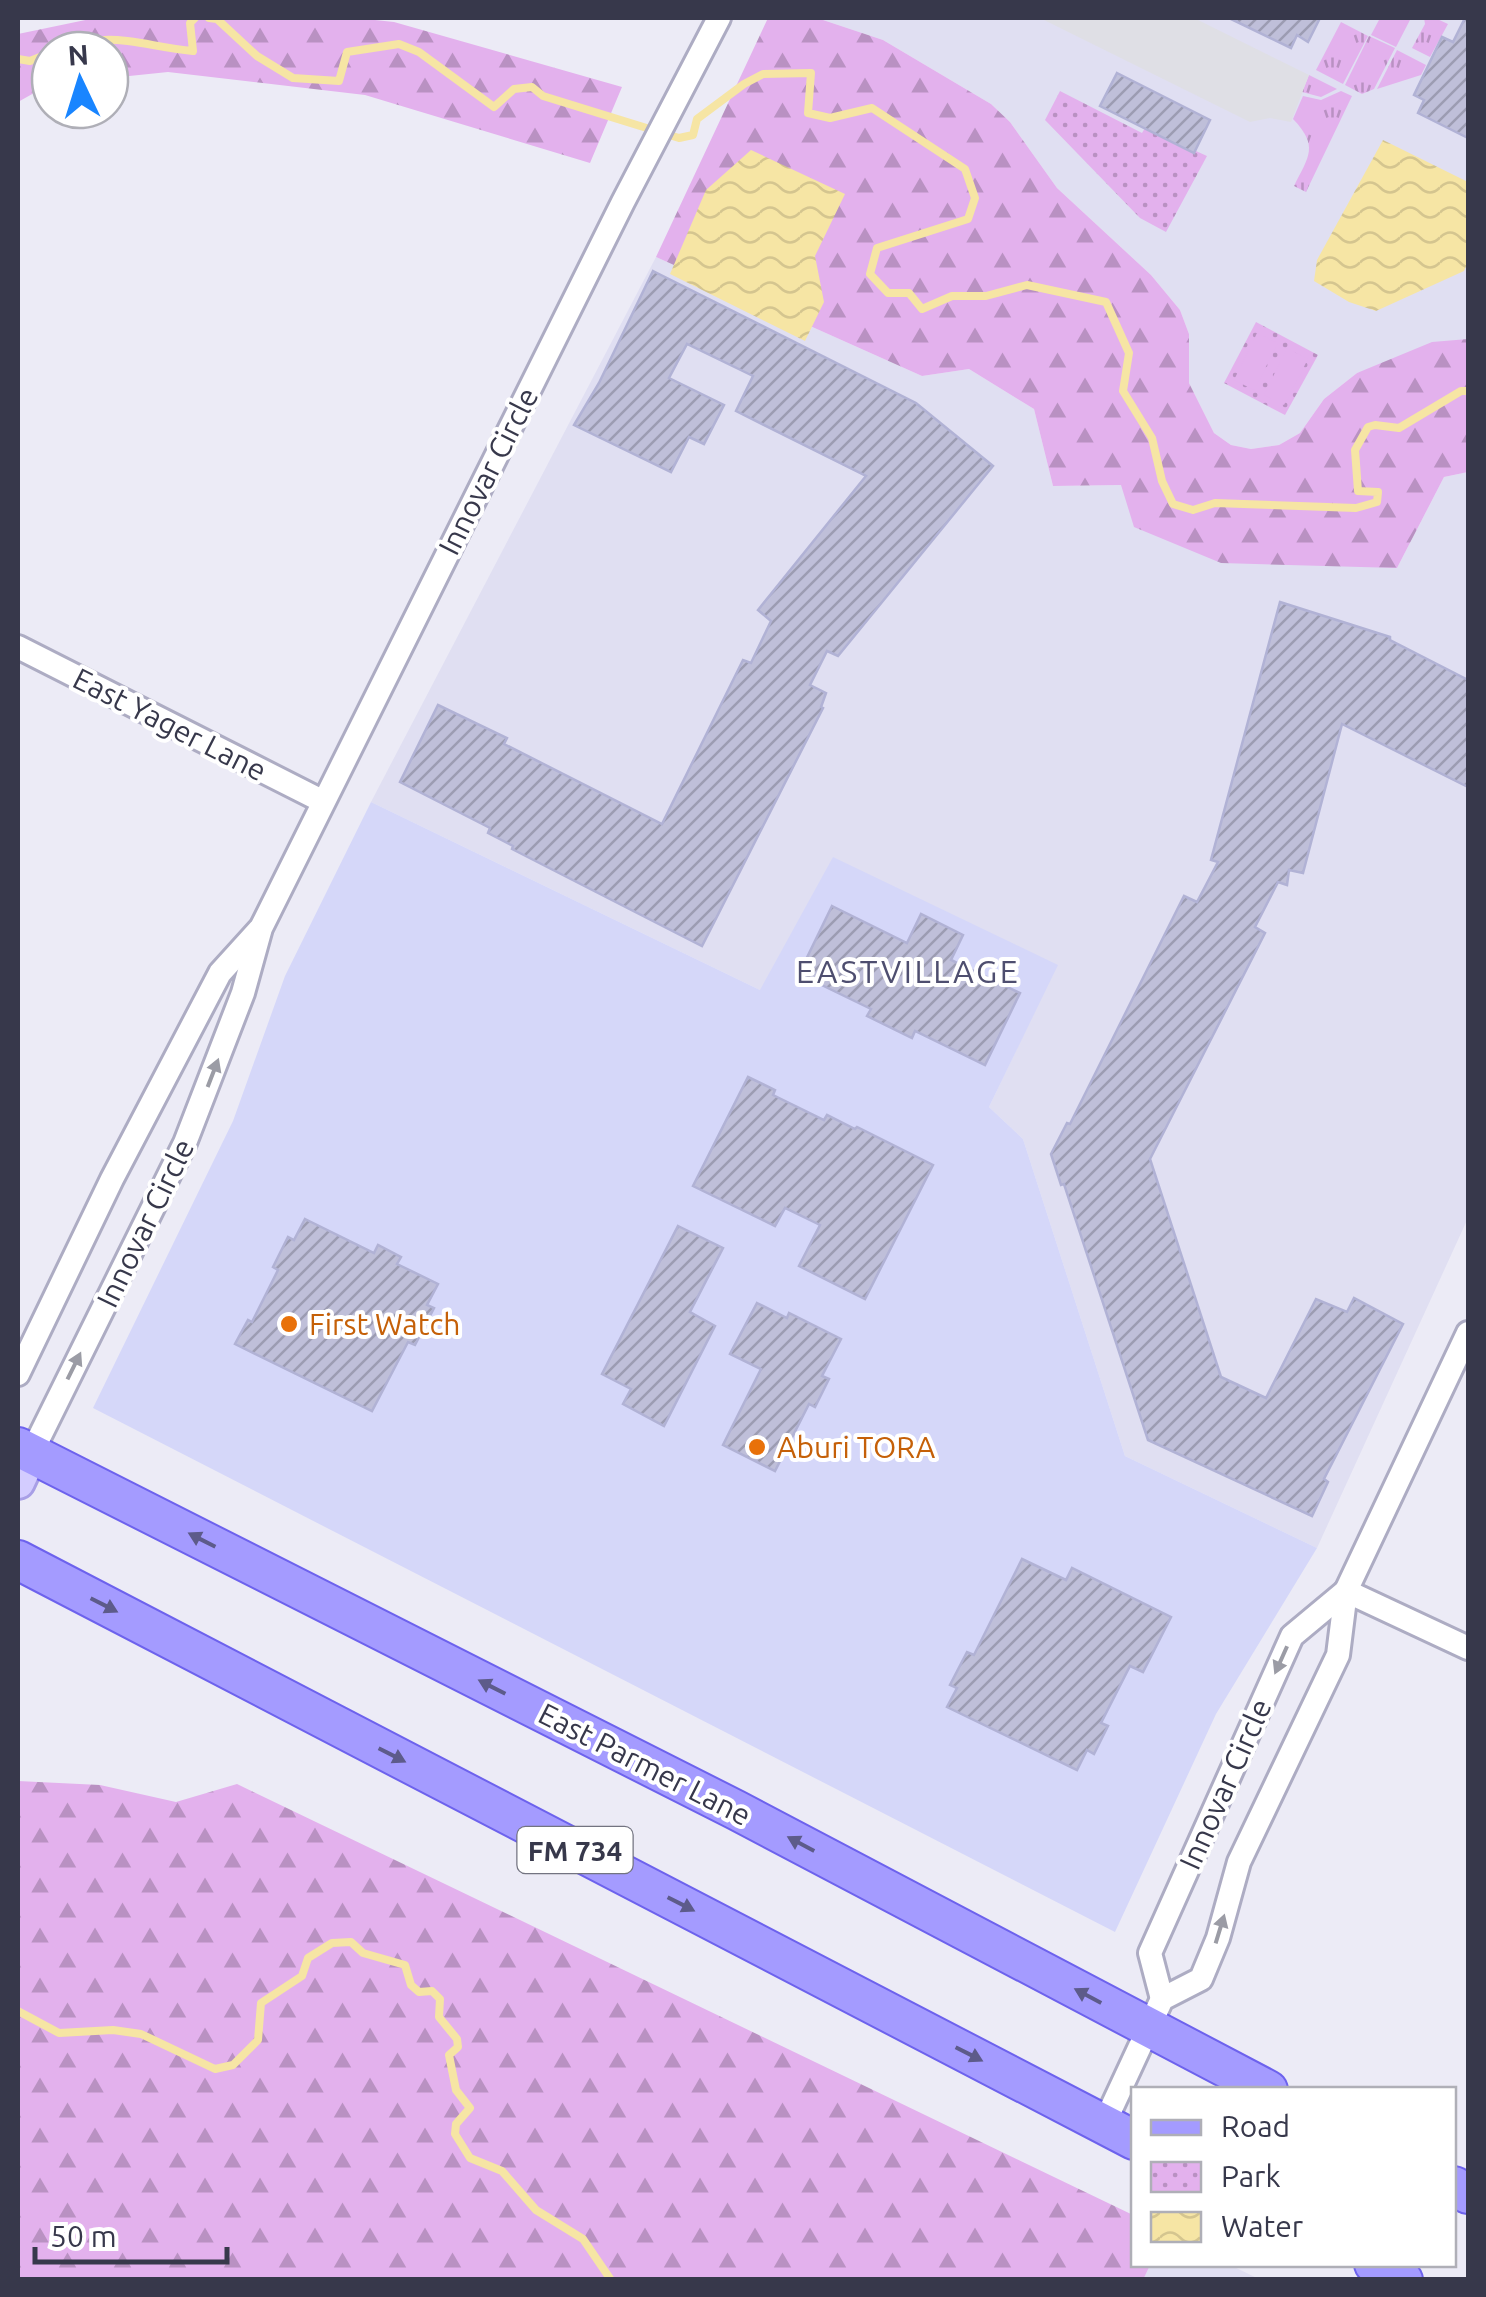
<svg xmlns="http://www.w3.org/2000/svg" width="1486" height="2297" font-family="Ubuntu,sans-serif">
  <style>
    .residential { fill: #e0dff2 }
    .commercial { fill: #d5d7f9 }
    .grass { fill: url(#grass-tufts) }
    .forest { fill: url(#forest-firs) }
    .park { fill: url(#park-dots) }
    .garden { fill: #e3b1ed }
    .parking { fill: #dfdfe5 }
    .water { fill: url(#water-waves) }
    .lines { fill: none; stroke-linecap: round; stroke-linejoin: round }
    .stream { stroke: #f6e5a4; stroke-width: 8 }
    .building { fill: url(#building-hatch); stroke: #b1b2d5; stroke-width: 2.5 }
    .street-casing { stroke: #adacc3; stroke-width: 28 }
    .secondary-casing { stroke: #a89fe6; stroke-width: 38 }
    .primary-casing { stroke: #6d62ed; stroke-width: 42 }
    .street { stroke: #fff; stroke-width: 22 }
    .secondary { stroke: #d3ccff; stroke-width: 32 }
    .primary { stroke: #a49bff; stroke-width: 38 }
    .oneway { fill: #9b9ca5 }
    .oneway2 { fill: #5d5b8a }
    .food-dot { fill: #e8710a; stroke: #fff; stroke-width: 4 }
    .labels { text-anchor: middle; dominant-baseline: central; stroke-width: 8; stroke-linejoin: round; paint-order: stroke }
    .shield { fill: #fff; stroke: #737481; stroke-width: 2.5 }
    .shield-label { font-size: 28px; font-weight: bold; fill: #37384b }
    .street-label { font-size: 30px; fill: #37384b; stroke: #fff }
    .food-label { font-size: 30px; fill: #c56008; stroke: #fff; text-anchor: start }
    .neighbourhood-label { font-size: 32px; letter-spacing: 2.5px; fill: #4e4e6f; stroke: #fff }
  </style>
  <defs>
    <pattern id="grass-tufts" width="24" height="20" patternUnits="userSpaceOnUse" patternTransform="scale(2.5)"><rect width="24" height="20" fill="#e3b1ed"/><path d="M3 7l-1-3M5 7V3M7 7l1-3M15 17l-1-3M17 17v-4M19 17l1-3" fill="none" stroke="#b991c2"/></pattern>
    <pattern id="forest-firs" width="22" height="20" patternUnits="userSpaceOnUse" patternTransform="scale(2.5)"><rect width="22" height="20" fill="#e3b1ed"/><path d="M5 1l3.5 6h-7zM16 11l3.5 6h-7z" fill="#b991c2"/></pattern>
    <pattern id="park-dots" width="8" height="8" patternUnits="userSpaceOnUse" patternTransform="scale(2.5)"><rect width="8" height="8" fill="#e3b1ed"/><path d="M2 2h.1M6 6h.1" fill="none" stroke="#b991c2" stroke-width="1.8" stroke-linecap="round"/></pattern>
    <pattern id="water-waves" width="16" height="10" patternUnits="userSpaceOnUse" patternTransform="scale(2.5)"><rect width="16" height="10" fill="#f6e5a4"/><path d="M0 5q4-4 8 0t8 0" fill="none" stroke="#d4c58f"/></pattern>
    <pattern id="building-hatch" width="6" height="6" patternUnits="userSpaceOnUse" patternTransform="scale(2.5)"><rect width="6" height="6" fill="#bfbfd9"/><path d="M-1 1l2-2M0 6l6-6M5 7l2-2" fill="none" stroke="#9c9cb2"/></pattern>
  </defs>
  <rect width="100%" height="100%" fill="#ecebf6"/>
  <!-- residential -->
  <g class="residential">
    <polygon points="817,18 1468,18 1468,339 1357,373 1324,399 1300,433 1279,445 1251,449 1231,445 1214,433 1189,383 1189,334 1180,310 1151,275 1057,188 1010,122 991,104 883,40"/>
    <polygon points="656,257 922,376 969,369 1034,409 1053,486 1121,485 1397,568 1444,477 1468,472 1468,1218 1317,1548 1125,1456 1023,1139 989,1107 1057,965 760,990 371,802"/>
    <polygon points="1150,2264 1230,2265 1259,2279 1143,2280"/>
  </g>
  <!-- commercial -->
  <polygon class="commercial" points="371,802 760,990 833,857 1058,965 989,1107 1023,1139 1125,1456 1317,1548 1216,1714 1115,1932 93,1408 233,1121 285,976"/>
  <!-- grass -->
  <g class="grass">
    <polygon points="1380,18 1411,18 1396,47 1371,35"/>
    <polygon points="1424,18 1435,18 1448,24 1430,57 1412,48 1425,24"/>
    <polygon points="1341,22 1368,36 1343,84 1316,70"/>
    <polygon points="1369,36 1395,48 1374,89 1362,94 1345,85"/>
    <polygon points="1397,50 1426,65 1421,75 1377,89"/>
    <polygon points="1309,75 1337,89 1321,97 1302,92"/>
    <path d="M1341,91L1352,96L1306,192L1294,186C1309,156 1319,146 1293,119L1303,96L1321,100Z"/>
  </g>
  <!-- forest -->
  <g class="forest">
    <polygon points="95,18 356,18 394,22 622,87 590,163 365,95 168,72 110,78 110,50 50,50 50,84 18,102 18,34"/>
    <polygon points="768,18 817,18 883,40 991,104 1010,122 1057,188 1151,275 1180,310 1189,334 1189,383 1214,433 1231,445 1251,449 1279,445 1300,433 1324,399 1357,373 1432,342 1468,339 1468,472 1444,477 1397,568 1221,563 1134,527 1121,485 1053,486 1034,409 969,369 922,376 656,257"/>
    <polygon points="18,1781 100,1785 176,1802 237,1784 1133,2215 1134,2264 1150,2265 1143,2280 18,2279"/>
  </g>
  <!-- park -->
  <g class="park">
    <polygon points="1060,91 1142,133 1145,128 1207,156 1166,232 1140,218 1045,120"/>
    <polygon points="1256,322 1318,355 1285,415 1224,383"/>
  </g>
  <!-- garden -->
  <g class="garden">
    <polygon points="1257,333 1278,343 1254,390 1234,380"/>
    <polygon points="1287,348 1308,359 1284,405 1264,395"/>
  </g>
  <!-- parking -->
  <polygon class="parking" points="1040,18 1194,18 1309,75 1291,122 1270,118 1250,122"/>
  <!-- water -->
  <g class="water">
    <polygon points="1383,140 1468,182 1468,262 1464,271 1376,311 1349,302 1314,281 1317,260"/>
    <polygon points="751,150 845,194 815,256 824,302 805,341 670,274 706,190"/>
  </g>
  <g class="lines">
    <!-- stream -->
    <g class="stream">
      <polyline points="209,18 217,19 257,56 293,78 339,81 347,52 399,44 419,52 494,107 514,89 532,87 543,96 679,138 693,135 697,119 744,84 763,74 811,73 808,113 830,118 872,108 965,169 975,198 968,219 877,248 870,274 888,293 909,293 922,309 952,296 986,296 1027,285 1106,302 1129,353 1123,391 1152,438 1162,481 1173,504 1193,510 1215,503 1356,508 1377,502 1378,492 1358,491 1355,450 1368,427 1375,425 1399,428 1461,391 1468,391"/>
      <path d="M59,50C112,29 140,46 193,51L190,23L195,18"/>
      <polyline points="18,59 30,61 50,53"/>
      <polyline points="18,2011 59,2033 113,2030 141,2034 215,2069 233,2065 258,2040 261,2003 302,1976 308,1958 332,1943 351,1942 363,1953 405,1965 411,1985 419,1992 432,1991 440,1999 439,2017 457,2039 458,2047 449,2055 456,2090 470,2108 456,2124 455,2134 470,2158 502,2171 536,2210 583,2239 611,2280"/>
    </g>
  </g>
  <!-- building -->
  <g class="building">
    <polygon points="1229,18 1320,18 1308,42 1297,35 1291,48"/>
    <polygon points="1465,18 1468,18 1468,138 1418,113 1424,100 1414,95 1442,37 1453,42"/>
    <polygon points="1117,73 1210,120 1194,153 1100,106"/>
    <polygon points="653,271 916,403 993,466 838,656 827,651 810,685 826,693 821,707 823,708 702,946 512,849 513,846 488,833 490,828 400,782 438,705 507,738 504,744 662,824 743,660 751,663 771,621 758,610 866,476 736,411 753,376 687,344 669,378 724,405 704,444 689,437 671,472 574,425 599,383"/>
    <polygon points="1280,602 1390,637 1390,640 1468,680 1468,787 1342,724 1303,873 1289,870 1287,885 1278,882 1255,927 1265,933 1150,1159 1221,1377 1266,1398 1316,1299 1347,1312 1354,1298 1403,1324 1324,1479 1328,1482 1312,1516 1148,1440 1064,1184 1061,1185 1051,1154 1067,1123 1070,1124 1184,896 1197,902 1218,862 1211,860"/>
    <polygon points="832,906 907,943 921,914 963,935 951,960 1020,993 985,1065 915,1031 912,1038 867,1016 871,1009 799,974"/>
    <polygon points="748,1077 775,1090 773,1095 824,1120 827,1115 855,1129 857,1127 933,1165 865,1299 799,1266 820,1225 785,1208 775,1226 693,1186"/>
    <polygon points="305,1219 374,1253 378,1245 401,1257 397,1264 438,1284 427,1305 434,1308 415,1345 408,1342 372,1411 235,1344 248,1320 252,1322 278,1270 273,1267 288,1237 294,1240"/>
    <polygon points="678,1226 723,1248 690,1312 715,1326 664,1426 623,1404 631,1389 602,1374"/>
    <polygon points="757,1303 787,1318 789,1313 841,1339 822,1376 829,1379 815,1407 809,1404 775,1471 723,1445 761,1369 730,1354"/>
    <polygon points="1022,1559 1066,1580 1072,1568 1171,1617 1143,1672 1130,1666 1101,1723 1108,1726 1094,1754 1087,1750 1077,1770 947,1707 957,1688 950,1685 967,1652 974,1655"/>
  </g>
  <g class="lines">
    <defs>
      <g id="street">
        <polyline points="18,647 322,801"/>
        <polyline points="18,1374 112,1179 220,973 259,930"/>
        <polyline points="31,1454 185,1143 243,993 261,928 623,202 719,18"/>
        <polyline points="1346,1591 1468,1648"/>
        <polyline points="1162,1999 1150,1953 1292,1636 1346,1591"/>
        <polyline points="1104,2124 1162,1999 1201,1979 1218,1938 1239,1862 1338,1655 1346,1591 1468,1333"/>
      </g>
      <polyline id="secondary" points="18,1482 31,1454"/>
      <g id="primary">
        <polyline points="18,1447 736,1810 1268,2090"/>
        <polyline points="18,1560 1134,2140"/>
        <polyline points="1454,2186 1468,2194"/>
        <polyline points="1374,2264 1403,2280"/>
      </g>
    </defs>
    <!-- street casing -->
    <use href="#street" class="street-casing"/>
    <!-- secondary casing -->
    <use href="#secondary" class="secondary-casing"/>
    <!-- primary casing -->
    <use href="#primary" class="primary-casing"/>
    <!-- street -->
    <use href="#street" class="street"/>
    <!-- secondary -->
    <use href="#secondary" class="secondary"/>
    <!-- primary -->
    <use href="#primary" class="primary"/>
  </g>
  <!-- one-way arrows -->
  <defs><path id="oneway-solid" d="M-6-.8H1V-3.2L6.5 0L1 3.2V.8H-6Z" transform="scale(2.5)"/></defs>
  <g class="oneway">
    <use href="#oneway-solid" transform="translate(213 1073) rotate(-69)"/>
    <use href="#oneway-solid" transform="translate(74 1366) rotate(-64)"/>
    <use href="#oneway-solid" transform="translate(1281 1660) rotate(114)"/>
    <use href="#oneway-solid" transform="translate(1220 1929) rotate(-73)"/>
  </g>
  <g class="oneway2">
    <use href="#oneway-solid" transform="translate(202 1540) rotate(-153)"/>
    <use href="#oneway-solid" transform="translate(104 1605) rotate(27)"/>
    <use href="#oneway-solid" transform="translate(492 1687) rotate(-153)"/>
    <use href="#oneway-solid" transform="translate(392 1755) rotate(27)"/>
    <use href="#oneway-solid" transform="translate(801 1844) rotate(-152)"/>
    <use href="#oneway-solid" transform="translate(681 1904) rotate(27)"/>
    <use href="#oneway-solid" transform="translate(1088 1996) rotate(-152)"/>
    <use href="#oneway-solid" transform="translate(969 2054) rotate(27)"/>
  </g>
  <!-- markers -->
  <g class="food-dot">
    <circle cx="289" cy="1324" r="10"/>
    <circle cx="757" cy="1447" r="10"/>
  </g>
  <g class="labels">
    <!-- shield labels -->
    <rect class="shield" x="517.5" y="1827" width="115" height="46" rx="8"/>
    <g class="shield-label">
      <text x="575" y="1850">FM 734</text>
    </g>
    <!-- street labels -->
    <g class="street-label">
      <text transform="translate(488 471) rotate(-63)">Innovar Circle</text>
      <text transform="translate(170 724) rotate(27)">East Yager Lane</text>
      <text transform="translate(145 1223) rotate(-64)">Innovar Circle</text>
      <text transform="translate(645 1764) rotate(27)">East Parmer Lane</text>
      <text transform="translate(1225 1784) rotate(-66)">Innovar Circle</text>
    </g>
    <!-- food labels -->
    <g class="food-label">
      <text x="309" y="1324">First Watch</text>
      <text x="777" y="1447">Aburi TORA</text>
    </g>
    <!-- neighbourhood labels -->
    <g class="neighbourhood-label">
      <text x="908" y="971">EASTVILLAGE</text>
    </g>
  </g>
  <!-- border -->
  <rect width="1486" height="2297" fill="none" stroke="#37384b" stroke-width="40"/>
  <!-- legend -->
  <rect x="1131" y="2087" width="325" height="180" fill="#ffffff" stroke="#afafb7" stroke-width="2.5"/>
  <rect x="1151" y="2120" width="50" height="15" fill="#a49bff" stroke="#afafb7" stroke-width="2.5"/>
  <text x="1221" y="2137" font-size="30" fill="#37384b">Road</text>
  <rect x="1151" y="2162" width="50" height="30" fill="url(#park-dots)" stroke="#afafb7" stroke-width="2.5"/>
  <text x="1221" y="2187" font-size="30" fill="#37384b">Park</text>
  <rect x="1151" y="2212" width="50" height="30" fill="url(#water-waves)" stroke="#afafb7" stroke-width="2.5"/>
  <text x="1221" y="2237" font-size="30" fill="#37384b">Water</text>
  <!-- north arrow -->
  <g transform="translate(80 80) rotate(356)"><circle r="48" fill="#ffffff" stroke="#afafb7" stroke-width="2.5"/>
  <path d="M0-8L18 38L0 25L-18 38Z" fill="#1985ff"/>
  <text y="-15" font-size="28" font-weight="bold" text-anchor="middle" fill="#37384b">N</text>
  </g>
  <!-- scale -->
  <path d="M35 2247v15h192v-15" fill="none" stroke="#37384b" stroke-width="5"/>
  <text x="50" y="2247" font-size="30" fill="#37384b" stroke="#ffffff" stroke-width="8" paint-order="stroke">50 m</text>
</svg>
